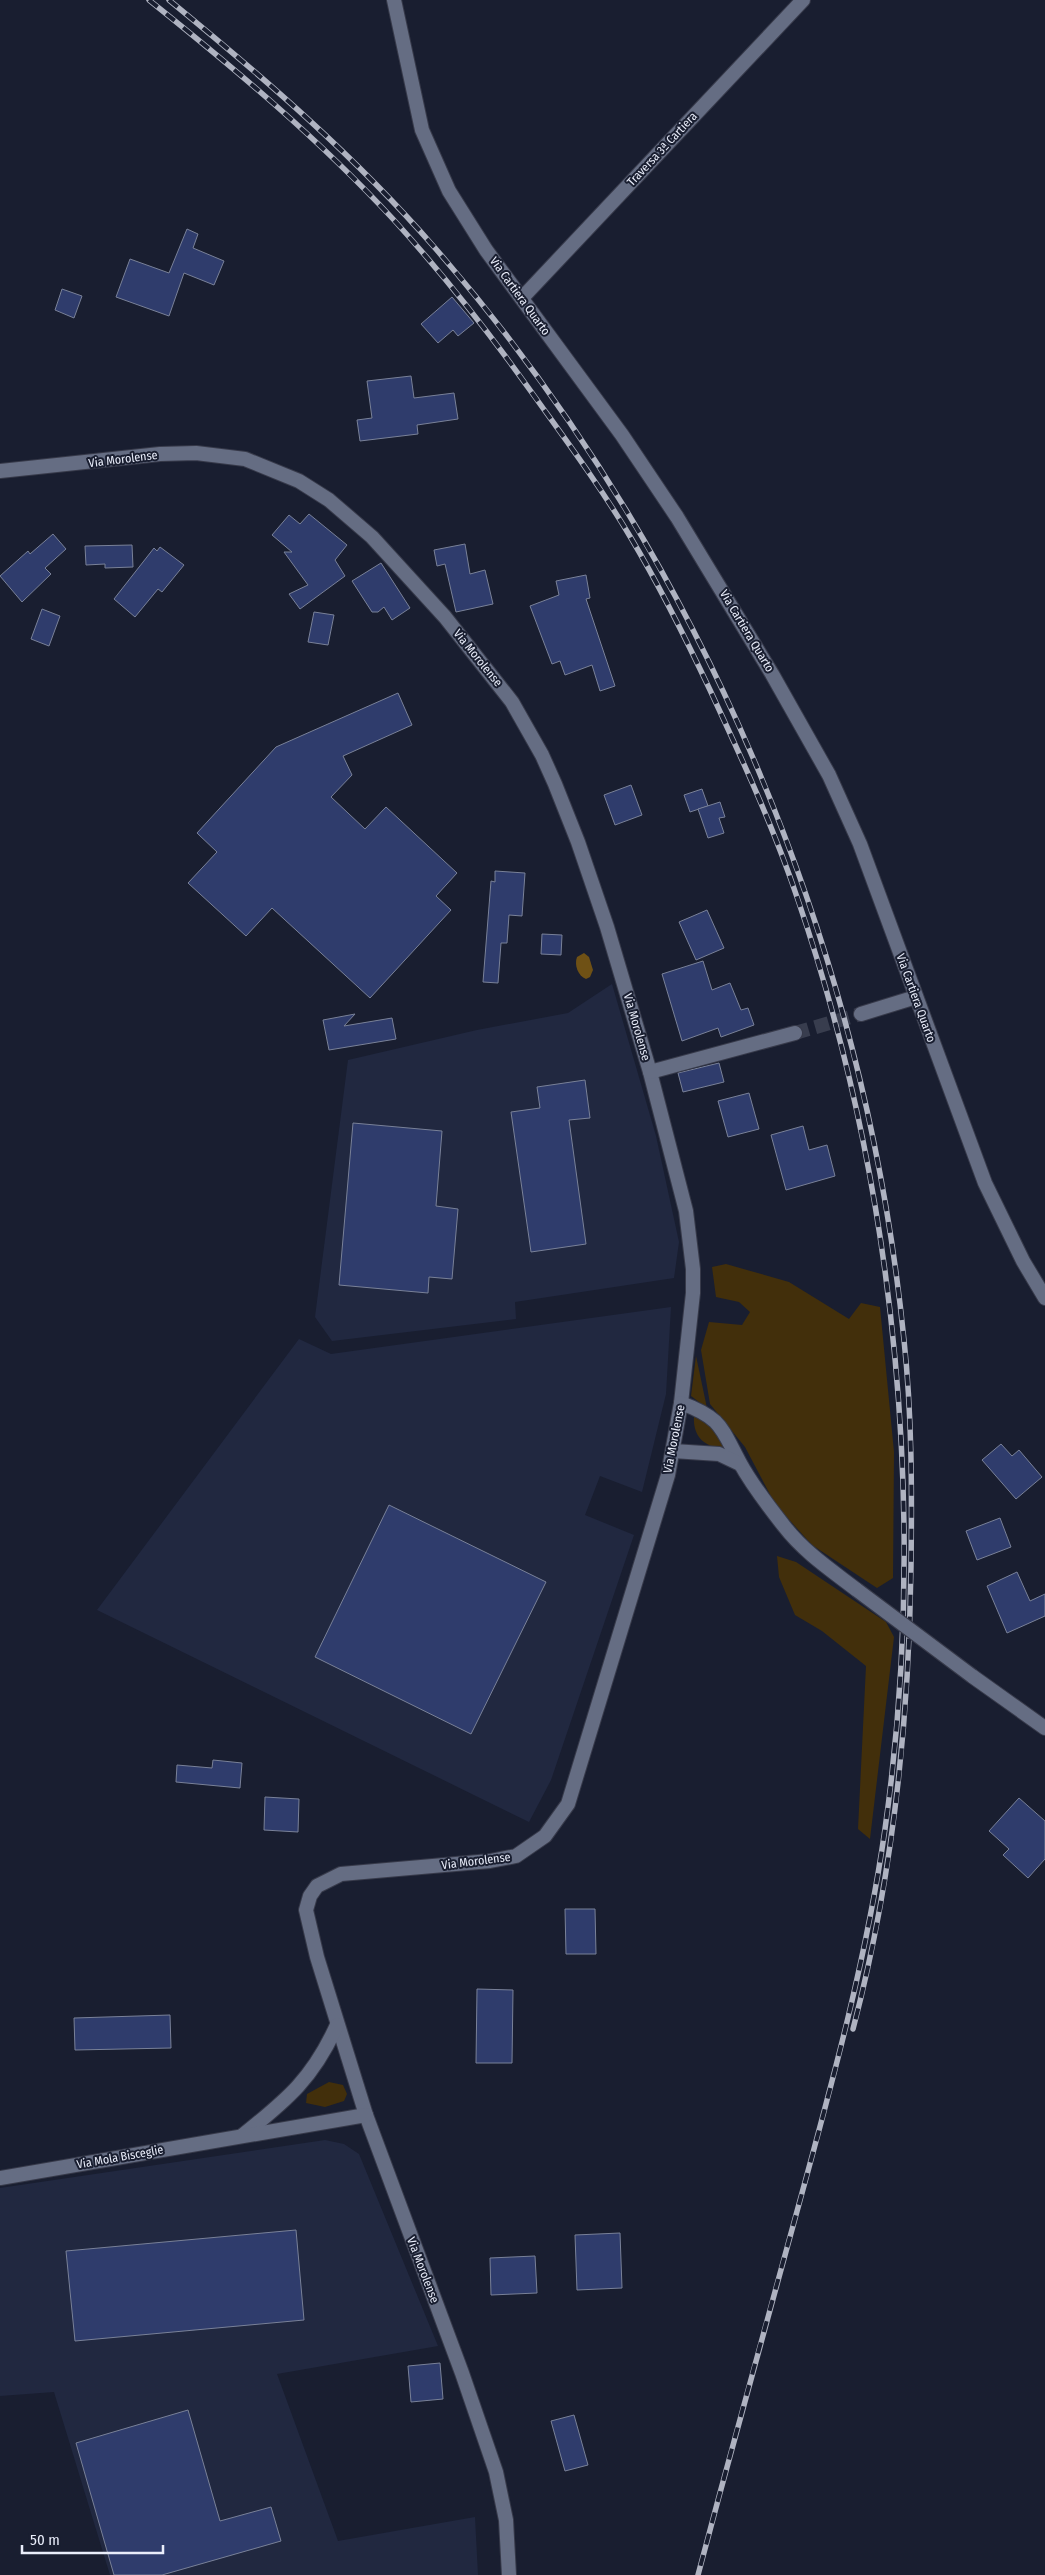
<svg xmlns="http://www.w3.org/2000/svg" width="1045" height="2575" font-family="'Fira Sans Condensed',sans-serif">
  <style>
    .built { fill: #212840 }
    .green { fill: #422f0b }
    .water { fill: #6f5115 }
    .building { fill: #2f3c6c; stroke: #798198 }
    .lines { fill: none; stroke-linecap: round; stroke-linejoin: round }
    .minor-tunnel { stroke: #383d4e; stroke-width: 14; stroke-dasharray: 14 7; stroke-linecap: butt }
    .minor-casing { stroke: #373a4a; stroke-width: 16 }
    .tertiary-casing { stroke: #373a4a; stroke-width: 16 }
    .minor { stroke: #656d83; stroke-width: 14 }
    .tertiary { stroke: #656d83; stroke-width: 14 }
    .rail-casing { stroke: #afb3c1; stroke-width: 5.5 }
    .rail { stroke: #191e30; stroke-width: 4; stroke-dasharray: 11; stroke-linecap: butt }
    .minor-bridge-casing { stroke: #373a4a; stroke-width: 16; stroke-linecap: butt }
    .minor-bridge { stroke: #656d83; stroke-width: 14 }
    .labels { text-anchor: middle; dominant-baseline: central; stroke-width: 4; stroke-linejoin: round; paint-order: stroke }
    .street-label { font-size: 12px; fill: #e9edfa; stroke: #191e30 }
  </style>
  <rect width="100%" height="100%" fill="#191e30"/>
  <!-- built -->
  <g class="built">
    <polygon points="612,984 656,1136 679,1242 674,1278 515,1302 516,1319 332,1341 315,1317 348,1060 477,1030 568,1013"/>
    <polygon points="671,1307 666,1394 642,1492 600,1476 585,1515 634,1535 551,1780 529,1822 97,1610 299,1339 331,1354"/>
    <polygon points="325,2140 344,2144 359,2154 438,2346 277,2374 338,2541 475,2517 478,2575 110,2575 54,2392 0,2396 0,2188"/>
  </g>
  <!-- green -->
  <g class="green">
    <polygon points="726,1264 789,1282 849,1319 861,1303 880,1307 894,1452 893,1578 877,1588 812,1545 775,1504 745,1447 710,1404 701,1350 709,1322 742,1325 750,1312 739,1302 716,1297 712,1267"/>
    <polygon points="696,1356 707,1408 691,1396"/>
    <path d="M694,1415L702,1417L732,1451C710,1448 692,1442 694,1415Z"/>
    <polygon points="777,1556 796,1562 886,1622 894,1637 870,1839 858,1829 866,1666 822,1631 795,1615 779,1577"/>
    <polygon points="329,2082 343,2085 347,2094 344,2101 325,2107 306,2103 307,2094"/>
  </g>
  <!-- water -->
  <path class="water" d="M584,953L589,957L593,970L590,977L586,979C578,976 574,965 577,957Z"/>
  <!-- building -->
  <g class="building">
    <polygon points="187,229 198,234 193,248 224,261 214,285 184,273 169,316 116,297 130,259 169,273"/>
    <polygon points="62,289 82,296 74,318 55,310"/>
    <polygon points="452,297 474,323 458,336 453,330 438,343 421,324"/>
    <polygon points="411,376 414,398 454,393 458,419 417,425 418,434 360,441 357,420 372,418 367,381"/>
    <polygon points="309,514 347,545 335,560 345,576 300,609 289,594 308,585 284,552 292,552 272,535 289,515 300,524"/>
    <polygon points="53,534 66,549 45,568 51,574 22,602 0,576 28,551 30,554"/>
    <polygon points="465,544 470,574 485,570 493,604 456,612 445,564 437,566 434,550"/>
    <polygon points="132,545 133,567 105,568 105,564 86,565 85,546"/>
    <polygon points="160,547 184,565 162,592 158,589 135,617 114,599 154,548 157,551"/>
    <polygon points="381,563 410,608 392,620 384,607 378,612 372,612 352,581"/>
    <polygon points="586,575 590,598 586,599 615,686 600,691 592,665 565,675 560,661 552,664 530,606 559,595 556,581"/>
    <polygon points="42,609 60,616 49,646 31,639"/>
    <polygon points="314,612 334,615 328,645 308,642"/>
    <polygon points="398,693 412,725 343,756 352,775 331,797 365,829 386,807 457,873 436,896 451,910 370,998 272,908 246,936 188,883 217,852 197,833 276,747"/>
    <polygon points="631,785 642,815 615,825 604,795"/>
    <polygon points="702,789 708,806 690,812 684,795"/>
    <polygon points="720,802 725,817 719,818 724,833 708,838 698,809"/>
    <polygon points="495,871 525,873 522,916 509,915 507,943 501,943 498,983 483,982 491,881 495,882"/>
    <polygon points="707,910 724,948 696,960 679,922"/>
    <polygon points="542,934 562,935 561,955 541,954"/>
    <polygon points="703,961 712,990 730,983 741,1010 748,1008 754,1025 721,1037 718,1028 682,1041 662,974"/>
    <polygon points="355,1014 344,1026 392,1018 396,1039 329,1050 323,1020"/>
    <polygon points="719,1063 724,1082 683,1092 678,1073"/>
    <polygon points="585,1080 590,1118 569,1120 586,1244 531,1252 511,1112 540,1108 537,1087"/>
    <polygon points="749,1093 759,1129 728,1137 718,1101"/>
    <polygon points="353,1123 442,1131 436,1206 458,1209 452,1279 429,1277 428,1293 339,1285"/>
    <polygon points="803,1126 809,1150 827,1145 835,1176 786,1190 771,1135"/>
    <polygon points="1001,1444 1012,1456 1019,1450 1042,1477 1016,1499 982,1460"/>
    <polygon points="389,1505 546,1582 471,1734 315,1657"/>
    <polygon points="1000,1518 1011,1547 977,1560 966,1531"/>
    <polygon points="1017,1572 1030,1601 1045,1594 1045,1616 1007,1633 987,1586"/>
    <polygon points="213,1760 242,1763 240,1788 176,1782 177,1765 212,1768"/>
    <polygon points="265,1797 299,1799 298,1832 264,1830"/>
    <polygon points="1019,1798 1045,1821 1045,1859 1028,1878 1003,1855 1009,1849 989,1831"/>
    <polygon points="565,1909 595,1909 596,1954 566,1954"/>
    <polygon points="477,1989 513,1990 512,2063 476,2063"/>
    <polygon points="170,2015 171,2048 75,2050 74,2018"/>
    <polygon points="296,2230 304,2320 75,2341 66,2251"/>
    <polygon points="620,2233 622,2288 577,2290 575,2235"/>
    <polygon points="535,2256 537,2293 491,2295 490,2258"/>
    <polygon points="440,2363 443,2399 411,2402 408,2366"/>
    <polygon points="188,2410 220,2521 271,2507 281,2541 162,2575 114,2575 76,2443"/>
    <polygon points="574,2415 588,2465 565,2471 551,2421"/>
  </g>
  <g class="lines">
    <!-- minor-tunnel -->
    <polyline class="minor-tunnel" points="795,1033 861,1014"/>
    <defs>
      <g id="minor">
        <polyline points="522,298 803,0"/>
        <polyline points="0,471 160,454 196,453 245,459 299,481 329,500 372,537 445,617 512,702 542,755 555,784 578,842 607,927 650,1072 686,1211 693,1269 693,1293 681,1403 668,1475 568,1804 545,1836 516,1856 490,1861 341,1874 317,1886 310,1896 306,1910 317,1957 366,2115 462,2373 496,2472 506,2520 509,2575"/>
        <polyline points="861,1014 916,997"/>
        <polyline points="650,1072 795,1033"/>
        <path d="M681,1403C722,1418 721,1428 740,1463C752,1485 769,1507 784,1526C804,1552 831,1570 857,1590"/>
        <polyline points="673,1451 719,1454 740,1464"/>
        <polyline points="972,1676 1045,1728"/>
        <path d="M243,2135C288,2099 313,2078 337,2025"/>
        <polyline points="0,2178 366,2115"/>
      </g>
      <polyline id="tertiary" points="394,0 422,130 449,191 486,250 622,435 677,517 772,674 829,775 860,844 985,1183 1023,1261 1045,1298"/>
    </defs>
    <!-- minor casing -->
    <use href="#minor" class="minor-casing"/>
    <!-- tertiary casing -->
    <use href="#tertiary" class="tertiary-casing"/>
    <!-- minor -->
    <use href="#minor" class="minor"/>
    <!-- tertiary -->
    <use href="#tertiary" class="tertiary"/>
    <defs>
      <g id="rail">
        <path d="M149,0C234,68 319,139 393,219C444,275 491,335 535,397C568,443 602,489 631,538C660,587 686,639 710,690C742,759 774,828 798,900C898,1193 928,1523 885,1829C867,1956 833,2080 799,2204C765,2327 731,2451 698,2575"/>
        <path d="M169,0C263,77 355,156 435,248C698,550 864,942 904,1340C912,1415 912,1491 911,1567C909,1724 893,1877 853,2029"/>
      </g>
    </defs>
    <!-- rail casing -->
    <use href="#rail" class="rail-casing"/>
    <!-- rail -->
    <use href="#rail" class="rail"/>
    <defs>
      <polyline id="minor-bridge" points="857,1590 972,1676"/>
    </defs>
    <!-- minor-bridge casing -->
    <use href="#minor-bridge" class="minor-bridge-casing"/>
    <!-- minor-bridge -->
    <use href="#minor-bridge" class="minor-bridge"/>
  </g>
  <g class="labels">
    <!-- street labels -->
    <g class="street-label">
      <text transform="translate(662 149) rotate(-47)">Traversa 3ª Cartiera</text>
      <text transform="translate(520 296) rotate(54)">Via Cartiera Quarto</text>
      <text transform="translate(123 459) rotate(-7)">Via Morolense</text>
      <text transform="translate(747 631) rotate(59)">Via Cartiera Quarto</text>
      <text transform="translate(478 658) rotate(51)">Via Morolense</text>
      <text transform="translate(916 998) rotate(70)">Via Cartiera Quarto</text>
      <text transform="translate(637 1027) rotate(74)">Via Morolense</text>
      <text transform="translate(674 1439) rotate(-79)">Via Morolense</text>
      <text transform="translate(476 1861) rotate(-7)">Via Morolense</text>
      <text transform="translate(120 2157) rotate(-10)">Via Mola Bisceglie</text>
      <text transform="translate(423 2270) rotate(69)">Via Morolense</text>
    </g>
  </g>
  <!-- scale -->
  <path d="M22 2545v8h141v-8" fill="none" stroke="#e9edfa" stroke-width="2.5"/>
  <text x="30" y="2545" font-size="15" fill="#e9edfa" stroke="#191e30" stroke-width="4" paint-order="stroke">50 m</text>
</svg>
